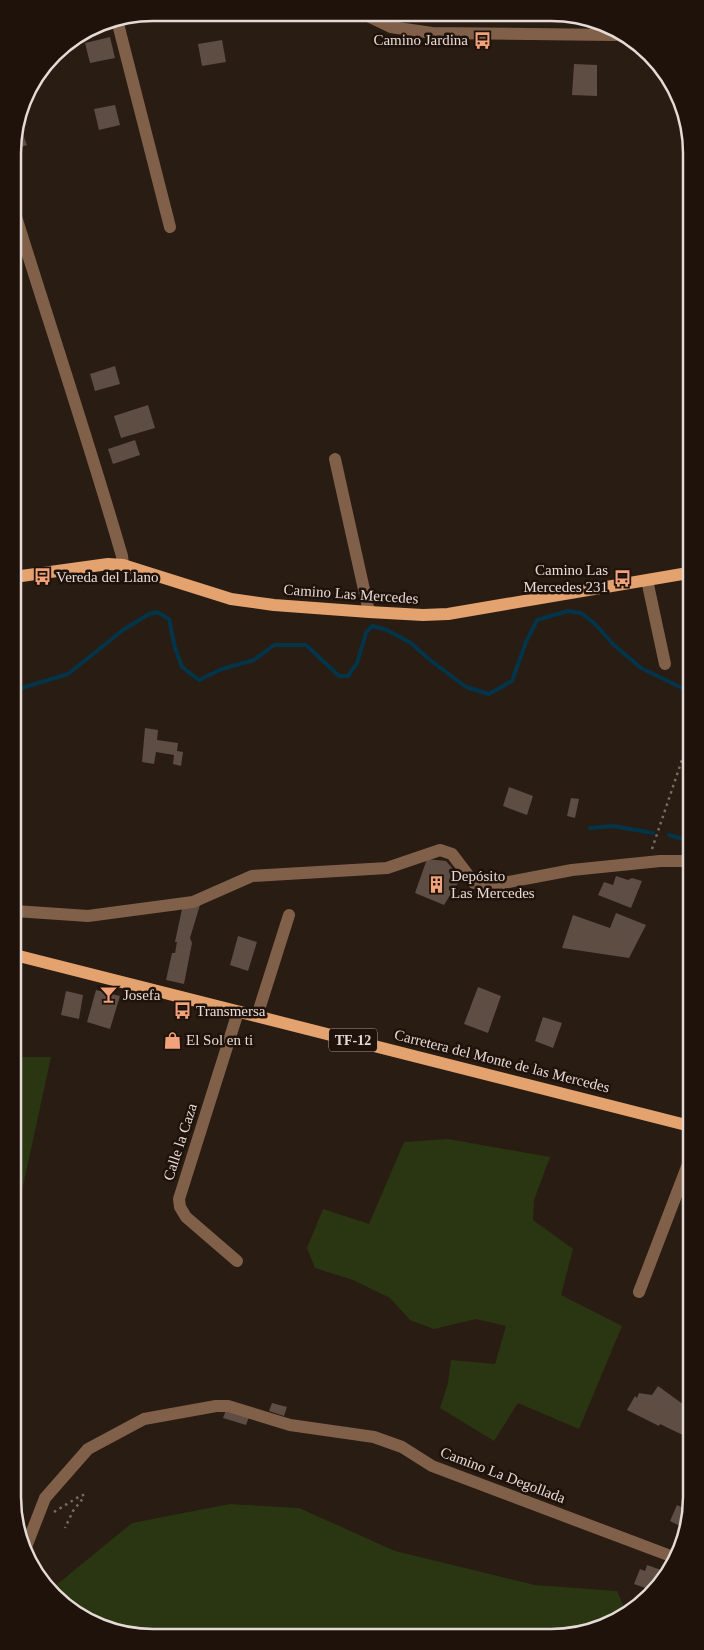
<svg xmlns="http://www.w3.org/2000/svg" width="704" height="1650" font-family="'Times New Roman',serif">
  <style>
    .green { fill: #2a3611 }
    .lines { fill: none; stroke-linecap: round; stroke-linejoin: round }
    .stream { stroke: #02354a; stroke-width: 4 }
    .building { fill: #5d4d43 }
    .path { stroke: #776b64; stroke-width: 2.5; stroke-dasharray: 2.5 4; stroke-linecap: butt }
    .minor { stroke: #816049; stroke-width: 12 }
    .major { stroke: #e4a26f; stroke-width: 12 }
    .labels { text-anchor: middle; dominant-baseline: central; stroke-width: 5; stroke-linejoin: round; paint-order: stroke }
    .shield { fill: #1f120a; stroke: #aa9f99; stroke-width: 1 }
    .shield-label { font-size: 14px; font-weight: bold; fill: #e5dbd6 }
    .poi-label { font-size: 15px; fill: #e5dbd6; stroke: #1f120a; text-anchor: start }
    .street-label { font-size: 15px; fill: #e5dbd6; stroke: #1f120a }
    .rim { fill: none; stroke: #e5dbd6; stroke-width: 2.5 }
  </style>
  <rect width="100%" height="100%" fill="#291c13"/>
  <!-- green -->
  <g class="green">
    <polygon points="16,1057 51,1057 16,1218"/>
    <polygon points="448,1139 550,1157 534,1200 533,1220 573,1249 561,1295 622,1326 579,1429 518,1403 494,1441 440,1408 448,1383 451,1360 495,1364 506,1326 476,1319 434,1329 410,1320 390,1298 353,1280 315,1268 307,1248 323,1209 369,1224 404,1142"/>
    <polygon points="230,1504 299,1508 395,1551 535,1585 617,1591 625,1609 587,1633 126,1635 54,1596 50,1590 132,1523"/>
  </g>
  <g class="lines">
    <!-- stream -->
    <g class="stream">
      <polyline points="15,690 68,674 123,630 149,614 157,612 169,619 175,648 182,667 199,680 222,669 254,660 274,645 306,645 339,676 348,676 357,663 366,633 372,626 387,630 411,643 430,660 466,687 489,694 512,681 526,642 537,620 568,611 581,613 594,623 614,645 641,668 682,688 689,688"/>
      <polyline points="590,828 613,826 653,833"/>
      <polyline points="669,835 689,841"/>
    </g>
  </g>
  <!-- building -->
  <g class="building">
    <polygon points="110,37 115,58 90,63 85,43"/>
    <polygon points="222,40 226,62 202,66 198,44"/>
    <polygon points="574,64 597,65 597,96 572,95"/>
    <polygon points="115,105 120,125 99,130 94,109"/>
    <polygon points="20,127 27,145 13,150 17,128"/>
    <polygon points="115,366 120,384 95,391 90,374"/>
    <polygon points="148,405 155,428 121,438 114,416"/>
    <polygon points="135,440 140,455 113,464 108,449"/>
    <polygon points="145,728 158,730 157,740 178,743 177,751 183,752 181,766 173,764 174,755 156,752 154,764 142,762"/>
    <polygon points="509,787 533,796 527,815 503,806"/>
    <polygon points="571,798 579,799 575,818 567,816"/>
    <polygon points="427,859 446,861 461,878 444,905 415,893"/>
    <polygon points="616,876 628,880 632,878 642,881 631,908 598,895 604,882 613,885"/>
    <polygon points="200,905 190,938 192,943 184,984 166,980 172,953 175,953 177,942 175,942 182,909"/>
    <polygon points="616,913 646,925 629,958 562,948 573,915 610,928"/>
    <polygon points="238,936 257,942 248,971 230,965"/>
    <polygon points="478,987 501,996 488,1033 464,1024"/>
    <polygon points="96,990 120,996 110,1029 87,1022"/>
    <polygon points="66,991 83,995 79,1019 61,1015"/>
    <polygon points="543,1017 562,1023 553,1048 535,1041"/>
    <polygon points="658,1386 691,1410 691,1439 660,1424 659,1426 627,1410 635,1396 637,1398 639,1393 652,1395"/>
    <polygon points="272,1403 287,1407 284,1416 269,1411"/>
    <polygon points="226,1410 249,1417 246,1425 223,1418"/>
    <polygon points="677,1505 690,1511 686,1529 670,1521"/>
    <polygon points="647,1565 667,1572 654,1591 634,1584 640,1569 645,1571"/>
  </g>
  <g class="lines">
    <!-- path -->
    <g class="path">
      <polyline points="652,849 689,739"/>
      <polyline points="54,1512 80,1496 83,1495 84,1497 73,1511 65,1528"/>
    </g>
    <!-- minor -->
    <g class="minor">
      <polyline points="364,14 391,27 432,33 615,35"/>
      <polyline points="117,20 170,227"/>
      <path d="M13,207C49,323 88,439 122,556L123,565"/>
      <polyline points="335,459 369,612"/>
      <polyline points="647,580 665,664"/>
      <polyline points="15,911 88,916 193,902 252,876 387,868 440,850 452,854 474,883 487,886 572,870 660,861 689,861"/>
      <polyline points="257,1016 289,915"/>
      <polyline points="237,1261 186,1217 180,1207 179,1199 238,1012"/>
      <polyline points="639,1292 690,1159"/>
      <polyline points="26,1547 45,1498 88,1449 144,1419 216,1406 228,1406 290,1425 374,1437 402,1447 432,1466 676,1558"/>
    </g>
    <!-- major -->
    <g class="major">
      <polyline points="14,577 108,564 123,565 231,599 274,605 369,612 423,615 448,614 688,573"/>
      <polyline points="15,955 690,1126"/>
    </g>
  </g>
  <!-- icons -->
  <defs>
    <symbol id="bus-bare" viewBox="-9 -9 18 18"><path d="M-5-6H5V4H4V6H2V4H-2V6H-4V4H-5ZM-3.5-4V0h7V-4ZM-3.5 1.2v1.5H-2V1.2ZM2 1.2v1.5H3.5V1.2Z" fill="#f1a27b" stroke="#1f120a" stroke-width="2.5" paint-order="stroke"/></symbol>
    <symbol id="building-bare" viewBox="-9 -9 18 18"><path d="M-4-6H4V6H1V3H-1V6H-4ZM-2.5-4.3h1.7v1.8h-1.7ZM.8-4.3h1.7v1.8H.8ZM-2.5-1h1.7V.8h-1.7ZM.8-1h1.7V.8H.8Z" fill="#f1a27b" stroke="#1f120a" stroke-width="2.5" paint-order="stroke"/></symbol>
    <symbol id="bar-bare" viewBox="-9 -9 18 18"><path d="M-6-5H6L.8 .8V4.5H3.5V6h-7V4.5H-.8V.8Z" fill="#f1a27b" stroke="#1f120a" stroke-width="2.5" paint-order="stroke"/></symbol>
    <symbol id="shop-bare" viewBox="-9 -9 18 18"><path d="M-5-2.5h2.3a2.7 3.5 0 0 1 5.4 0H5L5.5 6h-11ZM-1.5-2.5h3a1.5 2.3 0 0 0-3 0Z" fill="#f1a27b" stroke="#1f120a" stroke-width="2.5" paint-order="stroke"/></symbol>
  </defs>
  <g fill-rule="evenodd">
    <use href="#bus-bare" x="470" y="28" width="25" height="25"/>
    <use href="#bus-bare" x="30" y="564" width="25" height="25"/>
    <use href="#bus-bare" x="610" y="566" width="25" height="25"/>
    <use href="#building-bare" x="424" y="872" width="25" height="25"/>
    <use href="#bar-bare" x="96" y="982" width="25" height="25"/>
    <use href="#bus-bare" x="170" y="998" width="25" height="25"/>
    <use href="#shop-bare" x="160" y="1028" width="25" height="25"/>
  </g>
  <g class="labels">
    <!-- shield labels -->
    <rect class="shield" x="329" y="1028.5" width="48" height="23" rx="4"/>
    <g class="shield-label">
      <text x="353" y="1040">TF-12</text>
    </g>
    <!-- poi labels -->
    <g class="poi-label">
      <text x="468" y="40" text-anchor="end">Camino Jardina</text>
      <text x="608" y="570" text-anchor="end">Camino Las<tspan x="608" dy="17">Mercedes 231</tspan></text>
      <text x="56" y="577">Vereda del Llano</text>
      <text x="451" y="876">Depósito<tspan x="451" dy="17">Las Mercedes</tspan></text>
      <text x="123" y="995">Josefa</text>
      <text x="196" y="1011">Transmersa</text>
      <text x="186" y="1040">El Sol en ti</text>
    </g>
    <!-- street labels -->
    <g class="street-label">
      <text transform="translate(351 594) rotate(4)">Camino Las Mercedes</text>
      <text transform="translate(502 1061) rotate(14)">Carretera del Monte de las Mercedes</text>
      <text transform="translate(180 1142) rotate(-72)">Calle la Caza</text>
      <text transform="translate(503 1475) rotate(21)">Camino La Degollada</text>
    </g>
  </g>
  <!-- crop -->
  <path d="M0 0H704V1650H0ZM153 21H551A132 132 0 0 1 683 153V1497A132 132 0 0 1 551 1629H153A132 132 0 0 1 21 1497V153A132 132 0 0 1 153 21Z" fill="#1f120a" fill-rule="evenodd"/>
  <path class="rim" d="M153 21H551A132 132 0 0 1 683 153V1497A132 132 0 0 1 551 1629H153A132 132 0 0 1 21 1497V153A132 132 0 0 1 153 21Z"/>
</svg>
